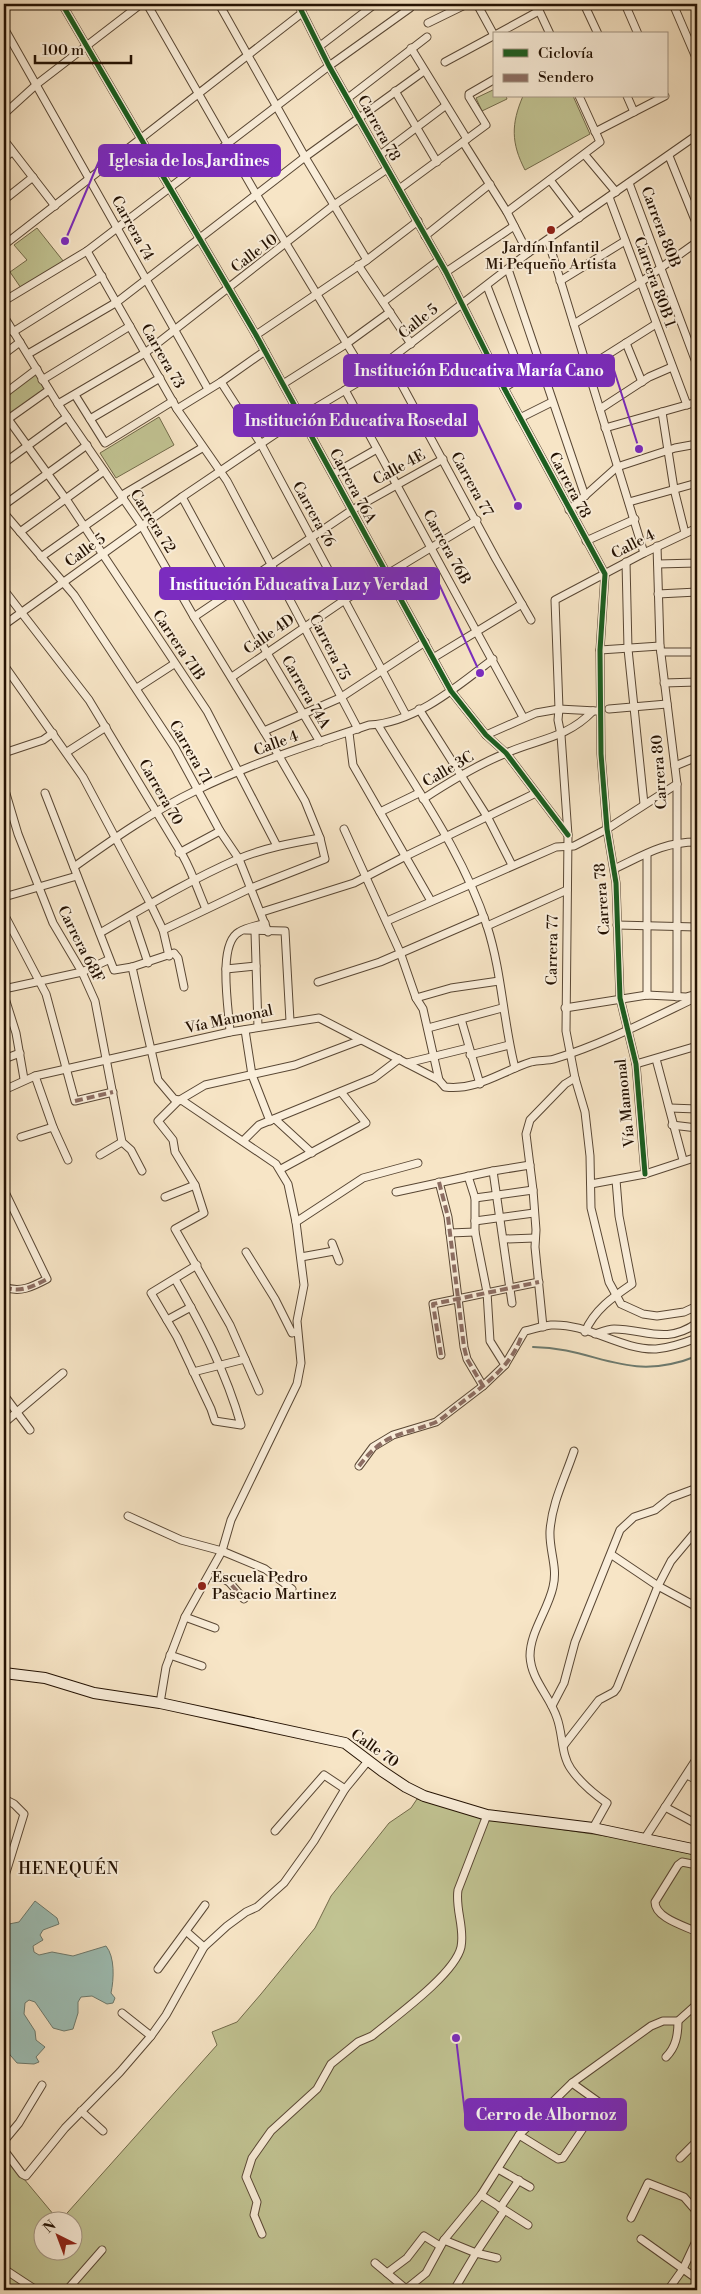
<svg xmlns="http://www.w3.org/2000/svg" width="701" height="2294" font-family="'Libre Bodoni',serif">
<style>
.green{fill:#c1c392;stroke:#726a4a}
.water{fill:#9dbfb6;stroke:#6d7a6e}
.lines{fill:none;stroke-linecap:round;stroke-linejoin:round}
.stream{stroke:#6d7a6e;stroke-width:2}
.street-casing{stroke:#594734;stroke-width:9}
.secondary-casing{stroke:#241203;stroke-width:12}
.street{stroke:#faeeda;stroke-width:7}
.secondary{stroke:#faeeda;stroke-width:10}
.quiet{stroke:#8d6e63;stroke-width:4;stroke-dasharray:8 4;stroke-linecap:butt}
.cycleway-casing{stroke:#faeeda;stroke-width:8}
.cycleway{stroke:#1b5e20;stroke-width:5}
.poi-dot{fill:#8f2418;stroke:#faeeda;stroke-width:2}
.labels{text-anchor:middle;stroke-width:4;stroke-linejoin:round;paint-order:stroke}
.street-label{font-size:15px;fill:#241203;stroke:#faeeda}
.poi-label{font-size:15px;fill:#241203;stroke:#faeeda}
.neighbourhood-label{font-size:16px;letter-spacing:1px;fill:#241203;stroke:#faeeda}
.leader{fill:none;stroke:#7b2cbf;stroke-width:2}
.callout-dot{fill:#7b2cbf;stroke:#faeeda;stroke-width:2}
.callout{fill:#7b2cbf;stroke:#7b2cbf;stroke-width:2}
.callout-label{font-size:16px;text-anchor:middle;font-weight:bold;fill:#fff}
</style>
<rect width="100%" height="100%" fill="#f7e5c6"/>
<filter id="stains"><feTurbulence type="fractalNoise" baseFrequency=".004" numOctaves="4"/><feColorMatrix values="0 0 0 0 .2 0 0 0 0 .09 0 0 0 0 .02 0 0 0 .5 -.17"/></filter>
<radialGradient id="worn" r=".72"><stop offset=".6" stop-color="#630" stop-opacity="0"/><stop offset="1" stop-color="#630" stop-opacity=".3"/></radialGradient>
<g class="green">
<path d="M495,89V96H506L507,99L482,111L476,98Z"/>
<path d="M523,96H573L590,134L525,170C511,143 511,124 523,96Z"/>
<path d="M37,228L64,262L21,288L10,272L27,260L14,245Z"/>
<path d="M36,374L45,391L4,420V397Z"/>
<path d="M159,417L174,445L116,478L100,453Z"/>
<path d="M417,1799C508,1828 604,1831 697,1853V2290H4V2155L59,2221L42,2222V2252H72V2222L60,2221L217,2045L212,2032L237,2022L261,1994L315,1928L331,1896L389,1823L411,1808Z"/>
</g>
<path class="water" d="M35,1901L57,1918L59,1924L43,1930L40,1935L43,1940L33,1946L34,1952L39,1955L52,1952L73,1956L106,1946C115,1957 114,1979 111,1993L115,1998L113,2003L107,2004L92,1996L81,1997L78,2002V2013L73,2029L64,2031L53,2028L35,2002L29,2000L25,2003L24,2014L35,2031L36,2040L45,2047L36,2057L39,2062L34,2064L17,2063L5,2049L4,2044V1925L19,1922Z"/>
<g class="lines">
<path class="stream" d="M533,1347C598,1348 627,1384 697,1356"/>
<g class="street-casing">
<g id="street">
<path d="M62,4L256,335L451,691L486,735L506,753L568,835"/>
<path d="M147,4L256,194L367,377"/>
<path d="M219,4L305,157L367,260"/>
<path d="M298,4L329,66L446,272L504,388L605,574L600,650L601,754L607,829L616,883L620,998L636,1064L645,1174"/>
<path d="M477,4L495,37"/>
<path d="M536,4L550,34"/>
<path d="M584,4L598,34"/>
<path d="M625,4L638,34"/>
<path d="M673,4L697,60"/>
<path d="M428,23L467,4"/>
<path d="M4,28L208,389"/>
<path d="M497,34L539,11"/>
<path d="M320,46L375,4"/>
<path d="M411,48L467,139"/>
<path d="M445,62L495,35"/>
<path d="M395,91L437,162"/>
<path d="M627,96L634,112"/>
<path d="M348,98L427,37"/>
<path d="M4,114L37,84L141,4"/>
<path d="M595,132L665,96"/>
<path d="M4,140L55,206"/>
<path d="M463,142L507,212L528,253"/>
<path d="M380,155L445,106"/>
<path d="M585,155L616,192"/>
<path d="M669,156L697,225"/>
<path d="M4,158L12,152"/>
<path d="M550,180L579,218"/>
<path d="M629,183L697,365"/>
<path d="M399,189L486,125L469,97V94L495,79"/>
<path d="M609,197L687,405"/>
<path d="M4,200L33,177"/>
<path d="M507,212L600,142L579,96"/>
<path d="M425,236L490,184"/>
<path d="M548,240L644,553"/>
<path d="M4,245L302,13"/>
<path d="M87,251L177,409L227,481L358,729"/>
<path d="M358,265L411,344"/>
<path d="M508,269L585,496"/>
<path d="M446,272L514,226"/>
<path d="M560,281L625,241"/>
<path d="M487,286L522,376"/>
<path d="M4,301L87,251L329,66L410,8"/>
<path d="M383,302L439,260"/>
<path d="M4,310L5,318L58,404L142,526L194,617L279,756L305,801L320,838L325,859L251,888L163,930"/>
<path d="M574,324L641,282L697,242"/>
<path d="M13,332L102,276"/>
<path d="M256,335L367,260L418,221"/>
<path d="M626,343L642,382"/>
<path d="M4,354L20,342"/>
<path d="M28,354L117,302L305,157L424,71"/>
<path d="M389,361L496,559L531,620"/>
<path d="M588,367L656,324"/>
<path d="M42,380L130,326"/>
<path d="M221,382L261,444L406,715"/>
<path d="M283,384L346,344L390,312"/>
<path d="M504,388L539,365"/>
<path d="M345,390L523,717"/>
<path d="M4,394L37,369"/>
<path d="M75,395L105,443L173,401"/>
<path d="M58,404L145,353L334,205L387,169"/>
<path d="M177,409L221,382L265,351"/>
<path d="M600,409L649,377L672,367"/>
<path d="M662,412L674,489L685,533"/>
<path d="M520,418L552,402"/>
<path d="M8,419L68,502L207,711L277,846"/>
<path d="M90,419L160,378"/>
<path d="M4,422L49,390"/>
<path d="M605,428L697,402"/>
<path d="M4,463L67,417"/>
<path d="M333,474L377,449"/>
<path d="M182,497L267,653L320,742"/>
<path d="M629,502L697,483"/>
<path d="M4,505L87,445"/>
<path d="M569,510L617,467L675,448L697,444"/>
<path d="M4,513L74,595L175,748L220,831L239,859L268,932"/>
<path d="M697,528L644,553L555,600L559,709L558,720L561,735L568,835L566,1031L575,1078L585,1112L590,1156L591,1208L609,1282L621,1304L643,1314L657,1316L684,1312L697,1306"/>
<path d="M20,532L104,471"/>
<path d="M586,541L635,519"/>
<path d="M657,546L660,646L677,784V997"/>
<path d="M41,557L123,499L124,494L202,448"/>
<path d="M626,562L628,649L644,804"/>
<path d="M658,564L697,563"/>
<path d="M4,590L89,700L183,856C193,874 198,891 206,909"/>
<path d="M658,594L697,592"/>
<path d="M194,617L352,510L443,459"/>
<path d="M4,625L182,497L302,416L367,377L528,253L697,135"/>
<path d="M600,650L660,646"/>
<path d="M661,652H697"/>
<path d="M433,658L522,604"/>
<path d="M4,665L83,777L150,903L163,930L169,956"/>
<path d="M232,677L346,599L477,520"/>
<path d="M664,683L697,682"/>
<path d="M137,688L174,664"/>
<path d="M419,709L488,818L512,865"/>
<path d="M609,709L667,704"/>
<path d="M378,725C417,790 463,853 487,926C502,972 503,1021 515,1068"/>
<path d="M264,731L340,698L425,642"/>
<path d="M349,733L353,765L431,901"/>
<path d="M486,735L536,713L559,709L596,711"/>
<path d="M67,752L106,727"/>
<path d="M4,753L43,740L53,733"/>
<path d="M675,766L697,757"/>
<path d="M4,787L18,834L53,923L82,972L95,1001L122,1142L131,1150L142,1171"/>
<path d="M45,793L114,970L132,967L174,953L178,958L184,987"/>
<path d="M423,799C449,782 475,766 504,754C537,739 566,739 593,711"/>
<path d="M380,812L419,793"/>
<path d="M344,829L400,952L416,998L423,1009L439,1080"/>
<path d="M179,853L220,831"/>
<path d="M74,867C113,839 153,811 197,790C252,763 312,744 369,725C415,723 458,686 493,659"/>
<path d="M614,869C644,855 663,842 697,842"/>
<path d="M4,897L77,876"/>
<path d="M262,912L354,883L406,856L536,793"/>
<path d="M4,914L46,994L75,1101L113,1092"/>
<path d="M132,915L148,963"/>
<path d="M387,921L556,847L574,846L607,829L677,784"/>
<path d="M617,925L697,927"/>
<path d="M487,926L567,890"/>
<path d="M245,930L285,931L290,1021"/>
<path d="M255,932L258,1027"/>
<path d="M100,933C145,907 190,880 238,859C264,848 292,843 320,838"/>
<path d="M132,967L158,1080L174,1099L183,1101L276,1164L288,1184L296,1222L304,1285L297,1321L301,1363L297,1384L231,1520L222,1551L185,1617L166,1667L160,1703"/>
<path d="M226,969L256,966"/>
<path d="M318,982L380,962L484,917"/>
<path d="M4,989L82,972L108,960"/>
<path d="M4,995L16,1033L24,1079"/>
<path d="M647,995V854"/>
<path d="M416,998L451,988L499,981"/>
<path d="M565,1008L647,995L686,997L693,995"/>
<path d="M461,1019L480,1084"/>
<path d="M428,1028L502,1008"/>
<path d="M245,1030L252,1075L270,1121"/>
<path d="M230,1032C229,1010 217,944 239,932C247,927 257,926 265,923"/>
<path d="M470,1055L509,1045"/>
<path d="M4,1059L20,1053"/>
<path d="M656,1059L683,1160"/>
<path d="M407,1063L468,1048"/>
<path d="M636,1064L697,1046"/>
<path d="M35,1076L53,1127L68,1160"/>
<path d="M4,1090L35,1076L230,1032L319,1018L439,1080L445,1087C477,1091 502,1071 531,1062C539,1060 547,1061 554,1059C603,1044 651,1019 697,997"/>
<path d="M670,1108L697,1109"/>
<path d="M275,1119L312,1153"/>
<path d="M672,1125L697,1128"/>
<path d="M21,1137L53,1127"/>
<path d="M243,1141L259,1125L374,1078L399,1059"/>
<path d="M100,1155L122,1142"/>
<path d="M281,1169L366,1123L341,1092"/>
<path d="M493,1171L512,1303"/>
<path d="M468,1176L475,1198V1232L487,1292L490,1341L505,1365"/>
<path d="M439,1182L448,1217L464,1347L467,1359L483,1386"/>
<path d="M591,1184L645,1174L697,1157"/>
<path d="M4,1190L47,1279C32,1287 20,1293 4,1287"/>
<path d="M396,1192L493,1171L530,1165"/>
<path d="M165,1197L195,1185"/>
<path d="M475,1198L533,1190"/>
<path d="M475,1221L534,1213"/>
<path d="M296,1222L363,1178L418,1163"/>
<path d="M450,1233L475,1232"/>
<path d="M505,1239L535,1238"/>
<path d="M332,1243L339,1261"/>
<path d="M246,1252L275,1299L292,1333L296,1332"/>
<path d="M301,1257L334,1251"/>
<path d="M175,1279C202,1326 226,1372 241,1425L215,1421L211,1409L177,1337L151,1293L197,1265"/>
<path d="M167,1320L191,1307"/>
<path d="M543,1327L535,1247L536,1230L533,1190L526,1134L530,1120L565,1084L575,1078"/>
<path d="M585,1332C594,1310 613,1297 632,1284L619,1216L616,1180"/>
<path d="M595,1334C601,1332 608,1329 614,1329C645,1329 666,1345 697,1323"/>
<path d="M441,1355L433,1304L539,1282"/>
<path d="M193,1372L245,1359"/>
<path d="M259,1391L230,1325L175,1229L204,1213L195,1185L175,1152L173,1140L158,1121L178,1101L205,1085L295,1065L361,1040"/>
<path d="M4,1395L30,1430"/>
<path d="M4,1423L63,1373"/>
<path d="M574,1451C565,1478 552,1502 550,1531C549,1551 558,1567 553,1587C548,1610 530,1632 530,1656C531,1680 550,1696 557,1718C563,1734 561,1755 571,1769C580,1782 594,1794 607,1803L593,1828"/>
<path d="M359,1466L373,1447L393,1435L436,1422L483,1386L505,1365L525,1331C534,1329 542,1326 551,1325C588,1323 620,1350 656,1349C670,1348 684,1343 697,1338"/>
<path d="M128,1516L181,1540L222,1551L265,1569L292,1589"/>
<path d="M612,1555L658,1586L697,1607"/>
<path d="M212,1572L229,1582L244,1599"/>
<path d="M185,1617L215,1628"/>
<path d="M170,1655L202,1666"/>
<path d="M552,1706L564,1683L575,1642L620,1530L634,1517L655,1510L670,1498L697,1488"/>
<path d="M564,1745L599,1700L614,1692L617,1688L658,1586L671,1561L697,1530"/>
<path d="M687,1775L697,1780"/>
<path d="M4,1799L14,1804L24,1814L4,1879"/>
<path d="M665,1807L695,1823"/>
<path d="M275,1831L324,1775L345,1789"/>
<path d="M645,1838L697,1758"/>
<path d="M697,1865L682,1862L678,1865L655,1902C655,1918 685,1926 697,1932"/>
<path d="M187,1932L204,1947"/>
<path d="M158,1969L205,1905"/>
<path d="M122,2013L151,2036"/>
<path d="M666,2057C676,2047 678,2035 678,2021"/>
<path d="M81,2111L103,2131"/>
<path d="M519,2135L558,2159L563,2158L600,2103L572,2083"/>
<path d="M4,2141L19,2123L42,2085"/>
<path d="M4,2150L22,2174L26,2176L65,2128L120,2072L151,2036L166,2015L204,1947L227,1926L246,1912L257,1907L284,1883L314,1841L345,1789L368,1761"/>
<path d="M680,2158L697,2141"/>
<path d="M498,2169L530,2187"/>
<path d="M481,2195L528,2225"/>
<path d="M500,2208L519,2180"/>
<path d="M631,2218L648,2183L684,2197L697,2212"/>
<path d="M262,2234L254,2215L257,2202L246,2177L252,2158L271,2131L317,2089L331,2064L358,2042L372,2036C395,2017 455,1974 461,1947C465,1928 455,1909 458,1890L487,1815"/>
<path d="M641,2239L697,2279"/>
<path d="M444,2240L476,2253L497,2258"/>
<path d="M375,2263L406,2289"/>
<path d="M4,2269L36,2290"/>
<path d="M387,2273L407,2258L424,2236L440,2246"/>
<path d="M67,2290L102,2250"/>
<path d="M405,2290L426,2273L444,2240L481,2195L519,2135L572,2083L651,2026L663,2021H678L697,2004"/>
<path d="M454,2290L476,2253L504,2211"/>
<path d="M668,2290L683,2269L697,2239"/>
</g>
</g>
<g class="secondary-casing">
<g id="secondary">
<path d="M4,7L8,4"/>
<path d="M4,1673L45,1678L94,1693L160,1703L345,1743L382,1771L406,1787L424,1796L487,1815L593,1828L697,1850"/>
</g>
</g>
<use href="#street" class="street"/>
<use href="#secondary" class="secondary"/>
<g class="quiet">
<path d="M75,1101L113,1092"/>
<path d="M439,1182L448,1217L464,1347L467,1359L483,1386"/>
<path d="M4,1287C20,1293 32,1287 47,1279"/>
<path d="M441,1355L433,1304L539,1282"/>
<path d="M359,1466C384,1433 399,1436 434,1423C442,1420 449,1412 456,1407C480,1388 511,1368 521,1337"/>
<path d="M212,1572L229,1582L244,1599"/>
</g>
<g class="cycleway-casing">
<g id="cycleway">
<path d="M62,4L256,335L451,691L486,735L506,753L568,835"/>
<path d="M298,4L329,66L446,272L504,388L605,574L600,650L601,754L607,829L616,883L620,998L636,1064L645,1174"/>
</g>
</g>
<use href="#cycleway" class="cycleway"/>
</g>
<g class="poi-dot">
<circle cx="551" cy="230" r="5"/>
<circle cx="202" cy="1586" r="5"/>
</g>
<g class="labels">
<g class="street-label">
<text transform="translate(379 128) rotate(61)" y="5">Carrera 78</text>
<text transform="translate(661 227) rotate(69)" y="5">Carrera 80B</text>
<text transform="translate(133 228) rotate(61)" y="5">Carrera 74</text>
<text transform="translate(254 253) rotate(-37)" y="5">Calle 10</text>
<text transform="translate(655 282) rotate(70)" y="5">Carrera 80B 1</text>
<text transform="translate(418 321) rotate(-39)" y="5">Calle 5</text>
<text transform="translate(163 356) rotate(60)" y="5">Carrera 73</text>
<text transform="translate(399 467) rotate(-29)" y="5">Calle 4E</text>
<text transform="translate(472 484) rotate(61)" y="5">Carrera 77</text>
<text transform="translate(570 485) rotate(62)" y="5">Carrera 78</text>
<text transform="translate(353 486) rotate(62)" y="5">Carrera 76A</text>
<text transform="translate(314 514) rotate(61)" y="5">Carrera 76</text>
<text transform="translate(153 521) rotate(58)" y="5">Carrera 72</text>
<text transform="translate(633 544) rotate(-27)" y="5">Calle 4</text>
<text transform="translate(447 547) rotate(61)" y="5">Carrera 76B</text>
<text transform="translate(85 550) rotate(-36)" y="5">Calle 5</text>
<text transform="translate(269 634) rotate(-35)" y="5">Calle 4D</text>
<text transform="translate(179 645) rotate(56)" y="5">Carrera 71B</text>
<text transform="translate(330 647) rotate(63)" y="5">Carrera 75</text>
<text transform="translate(306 692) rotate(60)" y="5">Carrera 74A</text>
<text transform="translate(276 743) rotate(-20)" y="5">Calle 4</text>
<text transform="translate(191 752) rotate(60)" y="5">Carrera 71</text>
<text transform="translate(448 769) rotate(-30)" y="5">Calle 3C</text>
<text transform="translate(659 772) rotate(-94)" y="5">Carrera 80</text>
<text transform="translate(161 792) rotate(60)" y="5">Carrera 70</text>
<text transform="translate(602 899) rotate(-94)" y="5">Carrera 78</text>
<text transform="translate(81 944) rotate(63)" y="5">Carrera 68F</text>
<text transform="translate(552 950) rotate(-89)" y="5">Carrera 77</text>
<text transform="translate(229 1019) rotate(-12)" y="5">Vía Mamonal</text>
<text transform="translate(625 1103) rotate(-96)" y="5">Vía Mamonal</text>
<text transform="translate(375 1748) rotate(35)" y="5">Calle 70</text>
</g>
<g class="poi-label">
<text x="551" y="252">Jardín Infantil<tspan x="551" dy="17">Mi Pequeño Artista</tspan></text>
<text x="212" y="1582" text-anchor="start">Escuela Pedro<tspan x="212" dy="17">Pascacio Martinez</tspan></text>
</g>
<g class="neighbourhood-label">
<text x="69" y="1874">HENEQUÉN</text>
</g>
</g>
<path class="leader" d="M65 241L99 161M639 449L614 370M518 506L477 420M480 673L439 584M456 2038L465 2114"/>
<g class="callout-dot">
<circle cx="65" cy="241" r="5"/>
<circle cx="639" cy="449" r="5"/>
<circle cx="518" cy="506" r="5"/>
<circle cx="480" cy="673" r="5"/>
<circle cx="456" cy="2038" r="5"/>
</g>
<g class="callout">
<rect x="99" y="145" width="181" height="31" rx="5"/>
<rect x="344" y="355" width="270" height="31" rx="5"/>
<rect x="234" y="405" width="243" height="31" rx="5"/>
<rect x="160" y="568" width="279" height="31" rx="5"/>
<rect x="465" y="2099" width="161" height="31" rx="5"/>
</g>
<g class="callout-label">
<text x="189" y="166">Iglesia de los Jardines</text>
<text x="479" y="376">Institución Educativa María Cano</text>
<text x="356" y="426">Institución Educativa Rosedal</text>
<text x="299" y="590">Institución Educativa Luz y Verdad</text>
<text x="546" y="2120">Cerro de Albornoz</text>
</g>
<rect width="701" height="2294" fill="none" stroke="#f7e5c6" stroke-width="20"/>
<rect x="5" y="5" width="691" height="2284" fill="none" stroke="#241203" stroke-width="2.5"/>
<rect x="10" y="10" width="681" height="2274" fill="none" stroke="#241203"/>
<rect x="493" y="32" width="175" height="65" fill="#faeeda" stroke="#a49684"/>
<rect x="503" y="49" width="25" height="8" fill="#1b5e20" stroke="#a49684"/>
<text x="538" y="58" font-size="15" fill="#241203">Ciclovía</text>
<rect x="503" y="74" width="25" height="8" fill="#8d6e63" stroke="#a49684"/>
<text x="538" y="82" font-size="15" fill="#241203">Sendero</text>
<g transform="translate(58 2236) rotate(318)"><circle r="24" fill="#faeeda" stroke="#a49684"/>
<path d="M0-4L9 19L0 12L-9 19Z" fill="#8f2418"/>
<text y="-8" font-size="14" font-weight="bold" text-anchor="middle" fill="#241203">N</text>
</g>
<path d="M35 55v8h96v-8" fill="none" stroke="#241203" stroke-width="2.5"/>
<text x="42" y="55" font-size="15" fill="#241203" stroke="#faeeda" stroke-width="4" paint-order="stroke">100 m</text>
<rect width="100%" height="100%" filter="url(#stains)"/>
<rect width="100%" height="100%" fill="url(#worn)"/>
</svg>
